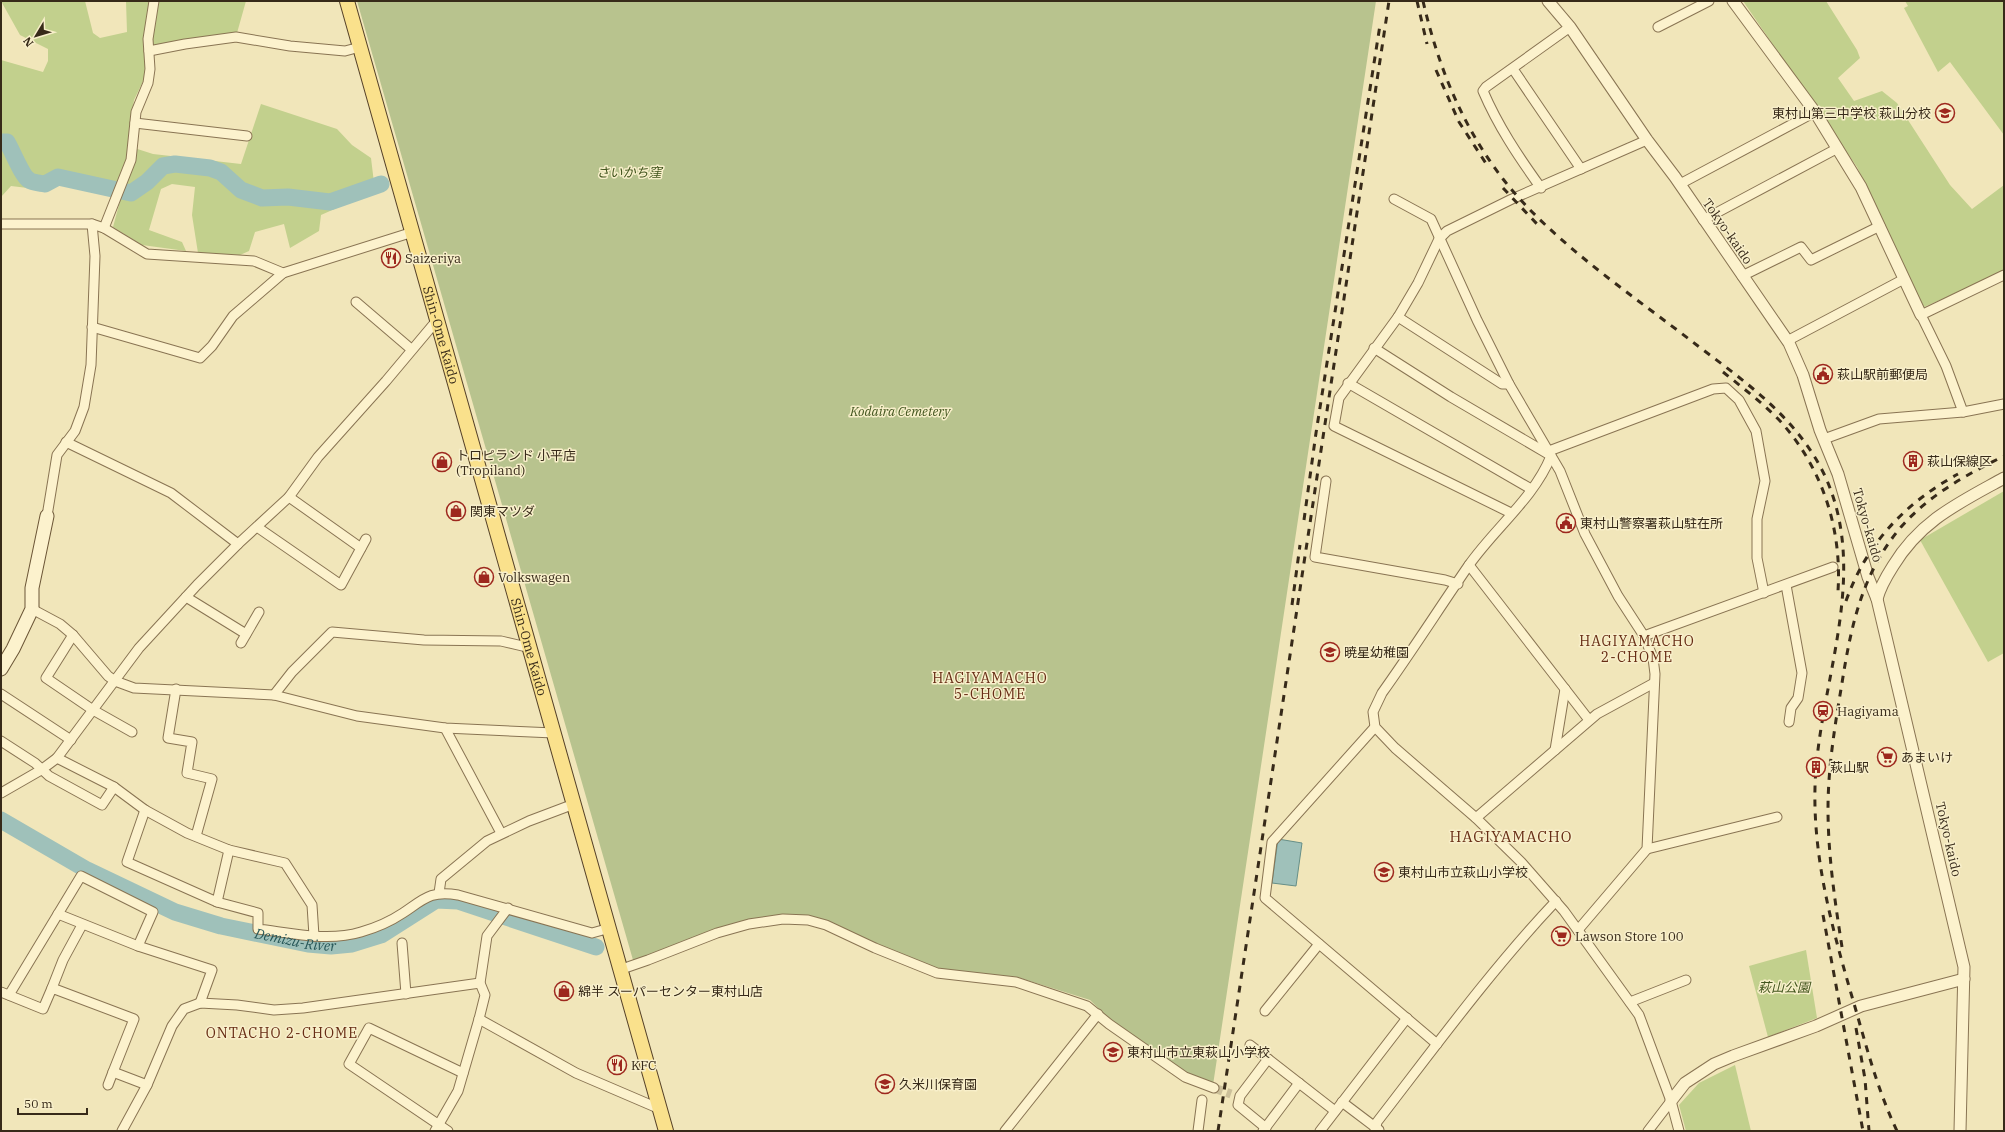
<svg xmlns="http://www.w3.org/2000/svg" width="2005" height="1132" font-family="'IBM Plex Serif','Noto Sans JP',serif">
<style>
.green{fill:#c2d08d}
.cemetery{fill:#b8c38e}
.water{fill:#9fc1ba;stroke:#668f88}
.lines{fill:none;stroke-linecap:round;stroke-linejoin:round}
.river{stroke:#9fc1ba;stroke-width:17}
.minor-tunnel{stroke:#ccc09a;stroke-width:9;stroke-dasharray:9 4.5;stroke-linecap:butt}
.minor-casing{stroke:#897453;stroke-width:11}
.tertiary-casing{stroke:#897453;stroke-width:13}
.secondary-casing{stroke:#6b5536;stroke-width:15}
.primary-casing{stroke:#564128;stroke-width:16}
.minor{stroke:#fcf2cd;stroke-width:9}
.tertiary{stroke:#fcf2cd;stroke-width:11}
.secondary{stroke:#fcf2cd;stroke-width:13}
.primary{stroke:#fae18c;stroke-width:14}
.rail{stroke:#372a19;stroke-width:3;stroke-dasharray:7 7;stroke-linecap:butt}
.labels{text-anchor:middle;stroke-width:3;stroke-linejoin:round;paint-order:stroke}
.poi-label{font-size:13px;fill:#372a19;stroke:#f8efca;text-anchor:start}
.park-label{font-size:13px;font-style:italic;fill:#42551e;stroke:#f8efca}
.street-label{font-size:13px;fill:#372a19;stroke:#f8efca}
.neighbourhood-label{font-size:14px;letter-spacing:1px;fill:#672d15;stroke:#f8efca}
.water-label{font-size:14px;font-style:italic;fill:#275758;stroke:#f8efca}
.quarter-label{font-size:15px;letter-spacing:1px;fill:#672d15;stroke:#f8efca}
</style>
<rect width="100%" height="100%" fill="#f1e6ba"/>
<g class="green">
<path d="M1,1H85L93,33L100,38L127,32L126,1H246L237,33L145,49L147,73L134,100L128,146L153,154L241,164L261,104L337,129L352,145L371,158L375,191L321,215L319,231L290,248L284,224L255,232L249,251L240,255L198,253L192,215L195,187L172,184L161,189L149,230L182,242L186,251L142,245L113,227L120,201L112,196L60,182L36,189L11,186L1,197V60L43,72L48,61V49L20,35Z"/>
<path d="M1743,1H1826L1857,50L1860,58L1838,78L1854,101L1882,91L1897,103L1950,185L1972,209L2004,185V272L1924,307L1857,167Z"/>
<path d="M1905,1H2004V135L1950,62L1938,72L1904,8L1908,6Z"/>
<path d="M2004,491V653L1988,662L1920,540Z"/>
<path d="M1806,950L1817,1018L1768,1037L1749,966Z"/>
<path d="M1735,1065L1751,1131H1686L1679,1105L1699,1083Z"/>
</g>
<path class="cemetery" d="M357,1H1376L1213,1085L1186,1075L1108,1018L1090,1000L1017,977L937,971L893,953L827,921L786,916L633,960Z"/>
<path class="water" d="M1278,839L1302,843L1296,886L1272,883Z"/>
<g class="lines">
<g class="river">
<path d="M1,142H7C12,150 22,176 29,180C33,183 40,183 45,184L58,177L131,193L147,182L163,166L175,164L210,168L221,172L241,190L262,198L288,197L330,202L381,184"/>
<path id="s1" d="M1,820L87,870L175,912L221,926L308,944L331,946L352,944L381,935L436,900L458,901L596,947"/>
</g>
<path class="minor-tunnel" d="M1214,1088L1231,1094"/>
<g class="minor-casing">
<g id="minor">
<path d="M1658,27L1709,1"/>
<path d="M149,51L185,44L236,37L290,46L345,51L360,47"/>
<path d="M1513,69L1581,169"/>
<path d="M135,123L247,136"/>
<path d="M1680,184L1815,112"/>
<path d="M1541,188C1518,156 1498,126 1483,91L1486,87L1570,27"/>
<path d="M1394,199L1431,219L1477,320L1509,384L1560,471L1585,534L1618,596L1644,636L1653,658L1655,674L1647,849L1578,930"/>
<path d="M1703,220L1838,148"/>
<path d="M1,224H92L104,228L147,254L254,261L283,273L413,232"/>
<path d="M104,228L131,160L136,112L148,83L150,69L148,39L154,1"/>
<path d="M1742,276L1801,247L1811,260L1880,226"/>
<path d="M356,302L411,349"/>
<path d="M1398,317L1502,384H1509"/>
<path d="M92,327L200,358L212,346L233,316L283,273"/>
<path d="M1787,341L1904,279"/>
<path d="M1374,348L1451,397L1550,455"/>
<path d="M1348,383L1531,489"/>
<path d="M1963,412L1946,366L1921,315L2004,275"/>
<path d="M1824,439L1879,419L1963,412L2004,404"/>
<path d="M66,442L171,493L238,544"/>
<path d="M1549,451L1713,389L1726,388L1739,400L1756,431L1765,481L1757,519V558L1764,593"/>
<path d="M1551,456C1534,498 1495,528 1469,565C1440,607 1412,651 1382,693L1373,712L1375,727L1395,748L1476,818L1521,862L1564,911L1639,1015L1671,1101L1679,1131"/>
<path d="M1326,481L1315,557L1445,580L1458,584"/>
<path d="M289,497L361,548"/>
<path d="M1511,513L1334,426L1339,398L1398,317L1418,283L1439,239L1447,231L1512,199L1647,140"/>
<path d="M47,516L57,455L75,431L84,407L91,365L95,256L92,224"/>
<path d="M257,527L341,585L366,539"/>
<path d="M1469,565L1589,720"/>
<path d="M1786,585L1802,673L1798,698L1791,708L1789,722"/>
<path d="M186,597L246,634"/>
<path d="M32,609L60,624L73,635L108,676L115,681L134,688L274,695L357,716L445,728L554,733"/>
<path d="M73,635L46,678L93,710L132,732"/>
<path d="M1644,636L1833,567"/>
<path d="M241,643L259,612"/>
<path d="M176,689L168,738L192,742L187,773L212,779L196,836"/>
<path d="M1,694L71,740"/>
<path d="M274,695L292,672L332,632L424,640L501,641L531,648"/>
<path d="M1375,727L1272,842L1265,898L1437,1044"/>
<path d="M445,728L501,833"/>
<path d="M1,741L35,763L49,776L102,805L114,787"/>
<path d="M1555,750L1565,689"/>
<path d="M57,758L114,787L145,810L187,833L229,850L285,863L312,905L314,936"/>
<path d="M1,793L41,770L57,758L139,648L197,585L238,544L289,497L318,457L386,381L438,319"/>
<path d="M145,810L127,862L217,902L229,850"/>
<path d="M1476,818L1597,714L1654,683"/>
<path d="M1647,849L1777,817"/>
<path d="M439,893L441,879L487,841L529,821L574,804"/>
<path d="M217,902L258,913V929C291,933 328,942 361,932C375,928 391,921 403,913C424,899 431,890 458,895L592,933L610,928"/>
<path d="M58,914L138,946L212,970L200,1003"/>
<path d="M402,943L406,994"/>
<path d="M622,969L648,960L717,933L749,924L783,919L808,920L826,925L875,948L937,973L1016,982L1087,1006L1109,1024L1185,1077L1214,1088"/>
<path d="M52,988L63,960L82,925"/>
<path d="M1,992L43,1009L52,988L134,1019L113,1072L147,1085"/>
<path d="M9,995L81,876L153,912L138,946"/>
<path d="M1630,1002L1686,980"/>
<path d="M1265,1011L1319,944"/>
<path d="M479,1019L576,1073L660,1109"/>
<path d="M1250,1045L1335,1111"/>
<path d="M108,1085L113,1072"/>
<path d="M1342,1102L1379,1130"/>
<path d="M1266,1128L1238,1105L1240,1096L1268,1059"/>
<path d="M122,1131L147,1085L172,1026L184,1009L200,1003L237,1005L274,1010L303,1008L480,983"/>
<path d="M435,1131L458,1091L479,1019L485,995L480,983L487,936L508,908"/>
<path d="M448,1131L349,1064L369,1028L463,1073"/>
<path d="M1005,1131L1098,1014"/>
<path d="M1198,1131L1202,1100"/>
<path d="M1263,1131L1299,1083"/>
<path d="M1320,1131L1407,1018"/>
<path d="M1375,1131L1377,1122C1435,1047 1491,970 1556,901"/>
<path d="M1648,1131L1671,1101"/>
</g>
</g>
<g class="tertiary-casing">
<g id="tertiary">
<path d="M1548,1L1570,27L1647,140L1675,177L1789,343L1803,375L1820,430L1838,474L1868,577L1877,599L1964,967L1960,1131"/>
<path d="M1733,1L1815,112L1861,187L1921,315"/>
<path d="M1877,599C1880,587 1886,577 1893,566C1921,520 1959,503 2004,478"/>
<path d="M1671,1101L1685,1083L1714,1064L1733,1056L1816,1026L1861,1006L1964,979"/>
</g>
</g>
<g class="secondary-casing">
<path id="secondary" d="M1,669L13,649L32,609V588L47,516"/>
</g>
<g class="primary-casing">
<g id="primary">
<path id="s2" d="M347,1L666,1131"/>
</g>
</g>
<use href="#minor" class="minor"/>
<use href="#tertiary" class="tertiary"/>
<use href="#secondary" class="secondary"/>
<use href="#primary" class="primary"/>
<g class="rail">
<path d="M1417,1L1427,44"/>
<path d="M1423,1C1438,66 1462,126 1503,179C1552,242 1635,297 1698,346C1747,383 1798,419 1825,476C1871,577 1818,684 1815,787C1813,862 1834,935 1855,1007C1867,1049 1878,1091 1897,1131"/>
<path d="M1436,70L1459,122L1489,168"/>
<path d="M1503,188L1537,224"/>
<path d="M1723,372C1743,388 1764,404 1781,422C1823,469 1842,530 1838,591"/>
<path d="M1304,520L1316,433L1380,25"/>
<path d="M1846,601C1866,544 1905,503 1958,474"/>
<path d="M1292,605L1300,545"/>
<path d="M1823,915L1863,1131"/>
<path d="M1842,947C1835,902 1828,855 1828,809C1828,767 1835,725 1842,683C1851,626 1862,573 1901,527C1929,495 1966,475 2004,456"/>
<path d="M1856,1028L1865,1079L1869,1131"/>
<path d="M1218,1131L1389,1"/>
</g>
</g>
<defs>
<g id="school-ring" transform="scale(1)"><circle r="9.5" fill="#f8efca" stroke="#9d281e" stroke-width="1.5"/><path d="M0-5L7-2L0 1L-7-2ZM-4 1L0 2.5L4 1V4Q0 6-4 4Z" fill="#9d281e"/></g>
<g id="restaurant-ring" transform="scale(1)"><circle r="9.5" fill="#f8efca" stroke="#9d281e" stroke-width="1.5"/><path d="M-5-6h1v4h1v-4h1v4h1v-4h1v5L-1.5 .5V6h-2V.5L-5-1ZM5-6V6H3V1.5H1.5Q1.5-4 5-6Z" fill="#9d281e"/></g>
<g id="civic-ring" transform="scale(1)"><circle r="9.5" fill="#f8efca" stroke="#9d281e" stroke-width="1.5"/><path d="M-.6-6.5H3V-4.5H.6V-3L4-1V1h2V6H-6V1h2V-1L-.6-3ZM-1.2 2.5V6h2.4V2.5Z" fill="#9d281e"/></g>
<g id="building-ring" transform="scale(1)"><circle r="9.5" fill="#f8efca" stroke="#9d281e" stroke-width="1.5"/><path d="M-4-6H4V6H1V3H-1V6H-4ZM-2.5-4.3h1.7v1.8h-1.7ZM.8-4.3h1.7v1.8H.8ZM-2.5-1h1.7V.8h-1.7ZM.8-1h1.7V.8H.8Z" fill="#9d281e"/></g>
<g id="shop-ring" transform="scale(1)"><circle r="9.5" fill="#f8efca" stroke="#9d281e" stroke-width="1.5"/><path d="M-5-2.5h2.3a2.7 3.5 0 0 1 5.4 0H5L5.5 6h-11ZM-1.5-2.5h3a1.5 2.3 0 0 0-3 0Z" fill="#9d281e"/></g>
<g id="station-ring" transform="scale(1)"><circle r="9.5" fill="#f8efca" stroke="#9d281e" stroke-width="1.5"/><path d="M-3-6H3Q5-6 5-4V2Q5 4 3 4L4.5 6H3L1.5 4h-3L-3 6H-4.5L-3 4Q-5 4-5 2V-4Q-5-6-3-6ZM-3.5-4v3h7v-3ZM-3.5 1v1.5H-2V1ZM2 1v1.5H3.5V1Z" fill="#9d281e"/></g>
<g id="supermarket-ring" transform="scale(1)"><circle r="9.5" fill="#f8efca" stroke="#9d281e" stroke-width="1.5"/><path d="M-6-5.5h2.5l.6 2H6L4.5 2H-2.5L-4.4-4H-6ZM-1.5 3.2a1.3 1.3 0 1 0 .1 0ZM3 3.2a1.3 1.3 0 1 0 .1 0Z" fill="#9d281e"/></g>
</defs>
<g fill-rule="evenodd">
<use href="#school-ring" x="1945" y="113"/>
<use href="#restaurant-ring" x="391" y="258"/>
<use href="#civic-ring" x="1823" y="374"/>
<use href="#building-ring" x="1913" y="461"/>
<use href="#shop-ring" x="442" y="462"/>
<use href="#shop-ring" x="456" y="511"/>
<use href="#civic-ring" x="1566" y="523"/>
<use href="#shop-ring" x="484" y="577"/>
<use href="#school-ring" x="1330" y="652"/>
<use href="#station-ring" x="1823" y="711"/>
<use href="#supermarket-ring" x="1887" y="757"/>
<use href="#building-ring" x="1816" y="767"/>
<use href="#school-ring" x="1384" y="872"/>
<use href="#supermarket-ring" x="1561" y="936"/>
<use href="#shop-ring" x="564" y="991"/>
<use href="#school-ring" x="1113" y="1052"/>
<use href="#restaurant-ring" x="617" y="1065"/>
<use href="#school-ring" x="885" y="1084"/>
</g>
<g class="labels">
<g class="poi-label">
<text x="1931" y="118" text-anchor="end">東村山第三中学校 萩山分校</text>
<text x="405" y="263">Saizeriya</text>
<text x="1837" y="379">萩山駅前郵便局</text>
<text x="456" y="460">トロピランド 小平店<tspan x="456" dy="15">(Tropiland)</tspan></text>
<text x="1927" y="466">萩山保線区</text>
<text x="470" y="516">関東マツダ</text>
<text x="1580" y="528">東村山警察署萩山駐在所</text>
<text x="498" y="582">Volkswagen</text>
<text x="1344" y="657">暁星幼稚園</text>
<text x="1837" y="716">Hagiyama</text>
<text x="1901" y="762">あまいけ</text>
<text x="1830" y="772">萩山駅</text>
<text x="1398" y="877">東村山市立萩山小学校</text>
<text x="1575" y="941">Lawson Store 100</text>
<text x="578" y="996">綿半 スーパーセンター東村山店</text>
<text x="1127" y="1057">東村山市立東萩山小学校</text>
<text x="631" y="1070">KFC</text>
<text x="899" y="1089">久米川保育園</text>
</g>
<g class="park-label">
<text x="629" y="177">さいかち窪</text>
<text x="900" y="416">Kodaira Cemetery</text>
<text x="1784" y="992">萩山公園</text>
</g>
<g class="street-label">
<text transform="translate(1728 231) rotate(55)" y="5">Tokyo-kaido</text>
<text dy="5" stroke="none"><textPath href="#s2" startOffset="347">Shin-Ome Kaido</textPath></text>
<text transform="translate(1868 525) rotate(74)" y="5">Tokyo-kaido</text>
<text dy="5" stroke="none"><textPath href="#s2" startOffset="671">Shin-Ome Kaido</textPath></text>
<text transform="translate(1949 839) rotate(77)" y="5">Tokyo-kaido</text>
</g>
<g class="neighbourhood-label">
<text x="1637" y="646">HAGIYAMACHO<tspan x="1637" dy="16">2-CHOME</tspan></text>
<text x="990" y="683">HAGIYAMACHO<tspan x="990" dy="16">5-CHOME</tspan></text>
<text x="282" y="1038">ONTACHO 2-CHOME</text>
</g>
<g class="water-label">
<text dy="5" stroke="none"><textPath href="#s1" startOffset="321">Demizu-River</textPath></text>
</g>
<g class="quarter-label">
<text x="1511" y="842">HAGIYAMACHO</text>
</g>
</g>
<rect width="2005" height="1132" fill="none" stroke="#372a19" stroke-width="4"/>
<g transform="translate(36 36) rotate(232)" stroke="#f8efca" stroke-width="3" paint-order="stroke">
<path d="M0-3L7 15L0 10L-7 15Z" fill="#372a19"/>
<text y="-6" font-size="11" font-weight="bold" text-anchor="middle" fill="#372a19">N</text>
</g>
<path d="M18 1108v6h69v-6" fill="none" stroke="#372a19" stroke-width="2"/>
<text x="24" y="1108" font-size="12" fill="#372a19" stroke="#f8efca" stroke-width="3" paint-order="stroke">50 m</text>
</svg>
